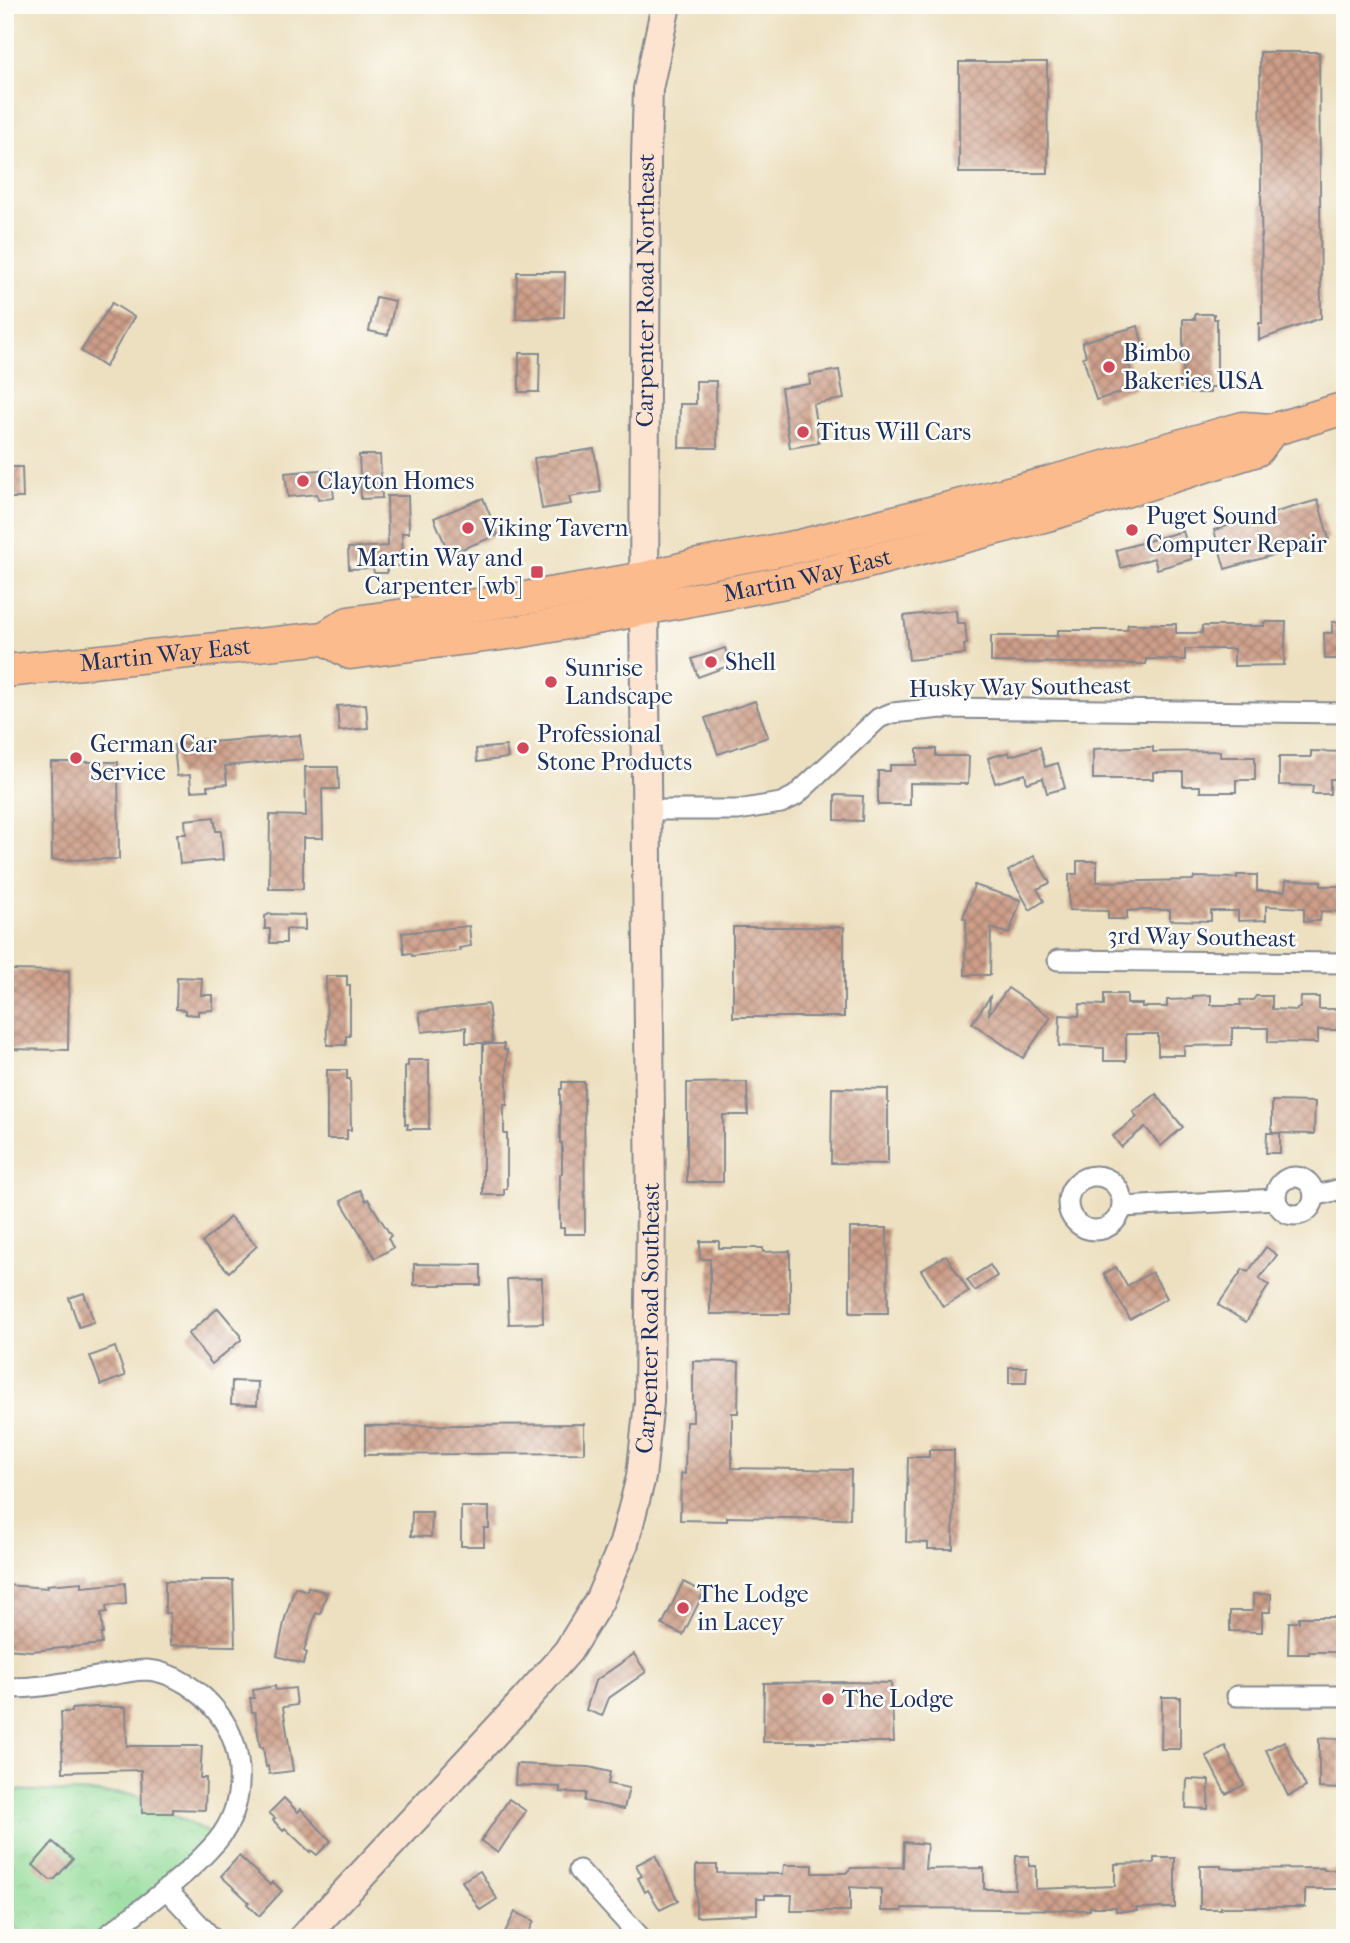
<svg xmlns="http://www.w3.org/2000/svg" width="1350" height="1943" font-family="'IM FELL French Canon',serif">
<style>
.park{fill:url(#park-crowns);stroke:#54847a;stroke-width:2}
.building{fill:url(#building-cross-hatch)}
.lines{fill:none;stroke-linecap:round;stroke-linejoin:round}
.street-casing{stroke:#84888f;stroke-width:23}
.secondary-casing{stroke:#84888f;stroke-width:32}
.primary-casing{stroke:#84888f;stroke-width:35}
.street{stroke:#fff;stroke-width:19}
.secondary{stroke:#fde4d1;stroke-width:28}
.primary{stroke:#fbbb8c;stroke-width:32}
.poi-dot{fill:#d1495b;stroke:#fdfcf7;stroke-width:2.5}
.labels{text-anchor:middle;stroke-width:5;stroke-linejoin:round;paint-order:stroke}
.street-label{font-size:24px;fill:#1b2f5e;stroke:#fdfcf7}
.poi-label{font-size:24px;fill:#1b2f5e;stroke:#fdfcf7;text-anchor:start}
</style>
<defs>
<pattern id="park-crowns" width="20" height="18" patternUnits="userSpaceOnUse" patternTransform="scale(1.75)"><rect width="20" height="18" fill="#8eda96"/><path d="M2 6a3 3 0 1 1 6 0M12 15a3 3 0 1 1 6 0" fill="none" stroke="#7abb84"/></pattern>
<pattern id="building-cross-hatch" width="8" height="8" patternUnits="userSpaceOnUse" patternTransform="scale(1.75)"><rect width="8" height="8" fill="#cd9e88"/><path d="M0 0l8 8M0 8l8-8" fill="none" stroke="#a68172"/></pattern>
</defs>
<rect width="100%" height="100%" fill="#fdfcf7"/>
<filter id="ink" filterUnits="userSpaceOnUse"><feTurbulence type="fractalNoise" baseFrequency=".0143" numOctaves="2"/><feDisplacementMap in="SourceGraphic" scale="14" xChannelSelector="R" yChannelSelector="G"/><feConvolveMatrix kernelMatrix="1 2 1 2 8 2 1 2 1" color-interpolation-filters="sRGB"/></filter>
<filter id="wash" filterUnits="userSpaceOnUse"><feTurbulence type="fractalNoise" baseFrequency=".00686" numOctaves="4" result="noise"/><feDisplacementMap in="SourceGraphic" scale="28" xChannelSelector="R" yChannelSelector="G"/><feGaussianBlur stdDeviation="1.57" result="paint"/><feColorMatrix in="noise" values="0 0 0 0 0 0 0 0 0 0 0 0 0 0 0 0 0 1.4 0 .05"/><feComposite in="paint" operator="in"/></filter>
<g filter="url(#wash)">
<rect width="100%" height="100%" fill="#ede0c0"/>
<path class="park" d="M5,1790L132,1794L217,1837L98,1938H28L5,1919Z"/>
<g id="blocks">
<g class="building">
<path d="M1260,52H1319L1321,318L1259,340V323H1262Z"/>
<path d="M959,62H1047L1048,173H959Z"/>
<path d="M517,272H565L564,317L516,319Z"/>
<path d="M376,297L395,301L388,335L369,331Z"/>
<path d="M112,303L134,317L105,367L81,351Z"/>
<path d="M1195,314H1214V319H1217V387H1210V393H1192V387H1183V319H1195Z"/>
<path d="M1138,326L1145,353L1127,358L1136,388L1096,400L1083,357L1086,356L1082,342Z"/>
<path d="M519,353H540L539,392H519Z"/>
<path d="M839,370L844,399L813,404L819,443L790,448L781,388L810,384L809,375Z"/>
<path d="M696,381H716L717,448H679L680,404H696Z"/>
<path d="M594,449L601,492L569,497L571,504L542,509L534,458Z"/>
<path d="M359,455H380L382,498L361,499Z"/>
<path d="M10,467H22L23,498H5V475H10Z"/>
<path d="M331,469L334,498L318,500L317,494L288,497L285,473Z"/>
<path d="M387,496H408L409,533H402L403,566H387V573H374L373,568L349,569L348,548L388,546Z"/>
<path d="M483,498L498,535L449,554L434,518Z"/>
<path d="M1318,500L1329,539L1225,569L1214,530Z"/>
<path d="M1183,531L1192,559L1157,569L1154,558L1121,568L1116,550Z"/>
<path d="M956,610L957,623H965L967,644L964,645L965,654L909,660L904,616Z"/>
<path d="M1264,622H1286L1284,665L1234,666V649H1185V660L1146,659V664L991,662V636H1058V630H1127L1128,624H1176V633H1202V626H1264Z"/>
<path d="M1332,622H1345V659H1325L1324,633H1332Z"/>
<path d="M725,648L731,665L698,677L692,659Z"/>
<path d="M755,701L768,737L718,754L705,718Z"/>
<path d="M366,704L368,728L339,731L337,706Z"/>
<path d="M300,735L303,759L225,766L227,784L207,786L208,790L191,791L190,775L177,776L174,745Z"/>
<path d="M506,746L508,758L477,762L476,749Z"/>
<path d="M1040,747L1045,767L1058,763L1065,788L1047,793L1043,778L1027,783L1025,774L995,783L988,758L1009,752L1010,756Z"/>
<path d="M1133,747H1153V752L1220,751V757H1255V780H1236V792H1200V786H1183V772H1153V779H1093V749Z"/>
<path d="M917,749H936V756H969L968,784L910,783V805H878V771H890V765H917Z"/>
<path d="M1311,751L1345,752V779H1330V794H1312L1313,786L1279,785V757H1311Z"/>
<path d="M51,762H118L119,859L52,860Z"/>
<path d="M305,767H338L339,789H322L323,838H303V889H269L270,815L306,816Z"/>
<path d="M835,795L863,796L862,821L835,820Z"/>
<path d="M214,817L216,831H221L223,860L180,864L177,834H186L185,820Z"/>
<path d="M1034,856L1050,883L1037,889L1044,901L1030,910L1008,871Z"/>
<path d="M1077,861H1097V882L1193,880L1194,877L1237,878V875H1257V891H1285L1286,880L1321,881V886H1345V912L1321,911L1320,921H1304V908L1266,906V920L1238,921V911H1211V921L1170,920V910H1139L1127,911V919H1108V911L1069,910V874H1077Z"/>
<path d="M974,885L1021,900L1009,934L991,928L990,975H965L966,919L963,918Z"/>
<path d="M269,914L305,915V930L286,929V943H270V929H265V916Z"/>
<path d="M469,926L471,946L459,948L460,951L412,956L411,953L404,954L402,933Z"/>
<rect x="733" y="927" width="111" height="90"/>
<path d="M5,970L69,971L68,1050L5,1049Z"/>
<path d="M326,976H347V985H350V1036H346V1045H327Z"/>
<path d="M177,977L202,978L201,995H213V1010L198,1011V1015L185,1014V1010L176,1009Z"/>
<path d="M1008,988L1051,1017L1023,1058L972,1023L990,997L989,1014Z"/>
<path d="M1104,994H1127V1004H1142V1007H1167V1000L1193,999V996L1211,995V1005H1241L1240,1000H1253L1256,996H1272V1009L1297,1010V1008H1300L1301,997H1319V1009H1345V1030H1318V1043L1268,1042V1028H1232V1045L1184,1046V1055H1158V1034H1126V1061H1104V1048L1059,1046L1060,1015L1079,1016L1080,1004L1104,1005Z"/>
<path d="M488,1004L493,1043H466V1027L422,1032L419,1012Z"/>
<path d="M483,1044H504V1050H507V1105H504V1134H507V1189H504V1195H483Z"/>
<path d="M408,1060H429V1129H407L408,1124H405V1066H408Z"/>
<path d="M327,1070H347V1079H350L351,1130H347V1139H327Z"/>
<path d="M562,1082H584L585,1234H564V1228H560V1174H562V1143H560V1089H562Z"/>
<path d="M747,1082L748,1115H723V1182H687V1083Z"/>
<path d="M832,1088L888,1089V1164L831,1163Z"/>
<path d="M1156,1094L1183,1127L1161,1146L1145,1127L1121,1147L1113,1136L1137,1117L1133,1112Z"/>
<path d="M1272,1101L1315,1102L1314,1134L1272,1133Z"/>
<path d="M1267,1133H1280V1153H1266Z"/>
<path d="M360,1190L366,1201L368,1199L391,1236L388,1238L393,1248L375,1258L341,1201Z"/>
<path d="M230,1217L257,1246L229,1272L202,1243Z"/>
<path d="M850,1228H887L888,1313H850Z"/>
<path d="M700,1241H719V1248H763V1252L790,1251V1314H710V1259H700Z"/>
<path d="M1266,1247L1277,1255L1259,1279L1269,1285L1246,1322L1218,1305L1243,1269L1248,1272Z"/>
<path d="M946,1255L969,1292L943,1307L921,1270Z"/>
<path d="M414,1264L481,1265V1285H414Z"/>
<path d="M990,1265L997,1276L975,1291L967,1280Z"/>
<path d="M1116,1267L1127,1286L1152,1272L1167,1298L1130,1319L1104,1274Z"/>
<path d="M542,1278L543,1323L509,1324L507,1279Z"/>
<path d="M84,1293L94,1322L79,1327L69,1298Z"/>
<path d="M218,1308L241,1335V1340L212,1364L188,1334Z"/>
<path d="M115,1347L125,1376L101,1385L90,1356Z"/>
<path d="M693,1361L739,1362L738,1413H732V1468L851,1470L850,1519L727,1517V1521L680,1520L681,1473L685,1474L686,1422H693Z"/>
<path d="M1009,1367H1027L1026,1383H1009Z"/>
<path d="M232,1381L258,1382L257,1405L231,1404Z"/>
<path d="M584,1424V1453L365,1455V1426Z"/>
<path d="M929,1450H954L953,1549H928V1543L906,1542L908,1457H929Z"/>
<path d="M461,1507H489V1528H484V1546H461Z"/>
<path d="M412,1512H432L431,1537L411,1536Z"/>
<path d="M201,1580H233L235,1646L170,1645V1613H165V1581L201,1582Z"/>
<path d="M82,1582V1587L125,1583L126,1604L106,1606L107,1612L101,1613L103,1634H101L102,1644L32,1651L5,1649V1585L48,1588L47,1585Z"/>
<path d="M683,1582L704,1592L683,1635L662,1625Z"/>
<path d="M295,1587L307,1591L308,1587L327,1593L320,1614L316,1613L304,1651L307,1653L303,1664L277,1656L285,1618Z"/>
<path d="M1253,1594H1271V1612H1262V1632L1230,1631V1611H1253Z"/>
<path d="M1299,1617H1345V1652H1309V1654H1288L1289,1622H1299Z"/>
<path d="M634,1654L646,1672L609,1698L602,1716L586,1710L595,1681Z"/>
<path d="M850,1682L891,1683L894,1742H763L764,1683Z"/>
<path d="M275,1686L276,1690L295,1688L297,1705L283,1707L293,1771L269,1774L268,1766L266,1767L263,1747H260L255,1712H252L250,1698H254L253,1690Z"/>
<path d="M1162,1697H1180V1749H1161Z"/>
<path d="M94,1707H126L127,1746H202L200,1778H206L205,1810L173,1809V1813H142L141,1770L63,1772L61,1712H72V1709Z"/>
<path d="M1319,1738L1341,1739V1789L1319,1788Z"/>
<path d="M1284,1741L1306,1787L1288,1796L1266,1750Z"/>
<path d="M1225,1746L1244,1785L1226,1794L1206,1756Z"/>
<path d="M516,1764L589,1767L610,1772L608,1784L629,1788L624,1809L584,1801L586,1793L560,1792V1787L515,1785Z"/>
<path d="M1187,1779L1209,1780L1208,1809L1186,1808Z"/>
<path d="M284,1798L298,1812L301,1809L331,1841L317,1855L311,1850L310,1852L285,1828L283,1831L273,1820L275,1818L269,1813Z"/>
<path d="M509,1799L526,1811L498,1853L481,1841Z"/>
<path d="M53,1842L73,1859L55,1879L50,1880L33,1865Z"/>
<path d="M904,1842L927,1844L925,1869L984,1868V1889H1015L1016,1856H1029V1866H1036V1889L1115,1886V1864L1154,1863V1858H1175V1908H1136L1137,1911H1116V1907H1090V1910L902,1908V1911H881V1889L850,1887V1911H791L792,1895H765V1898H757V1914L696,1917V1865H717V1873L783,1874L784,1865H813V1873H846L851,1868L903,1867Z"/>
<path d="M655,1855L678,1901L660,1910L648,1890L645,1892L638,1878L642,1876L636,1865Z"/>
<path d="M239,1856L270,1885L273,1882L282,1891L259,1916L247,1904L249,1902L221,1876Z"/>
<path d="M1200,1866H1221V1868L1234,1869L1324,1868V1870H1345V1889H1305V1907H1221V1909H1200Z"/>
<path d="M480,1871L497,1899L480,1910L462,1881Z"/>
<path d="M515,1912L534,1921L526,1938H502Z"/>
</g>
</g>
</g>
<g filter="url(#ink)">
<use href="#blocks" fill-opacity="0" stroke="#84888f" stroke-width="2"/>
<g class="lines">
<g class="street-casing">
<g id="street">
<path d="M646,810H738L781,803L795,796L879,718L892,713L942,708L1345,713"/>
<path d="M1058,960L1345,963"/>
<circle cx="1095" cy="1203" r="27"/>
<circle cx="1295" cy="1196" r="19"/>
<path d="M1314,1196L1345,1188"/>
<path d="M1122,1207L1276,1199"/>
<path d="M5,1688C42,1689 75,1680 110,1675C122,1673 135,1670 147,1670C175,1672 202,1692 218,1713C246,1749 247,1805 217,1841C186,1877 142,1908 104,1938"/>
<path d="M1237,1696H1345"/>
<path d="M579,1870L641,1938"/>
<path d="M166,1889L212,1938"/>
</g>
</g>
<g class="secondary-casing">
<g id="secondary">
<path id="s1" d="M303,1938L524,1701L568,1651L599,1601L624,1543L641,1477L649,1402L651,1199L644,609L646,158L648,89L666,5"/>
</g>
</g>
<g class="primary-casing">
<g id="primary">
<path id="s2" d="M324,638L350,653L418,644L517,632L602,617L806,578L1051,514L1257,450L1272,430"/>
<path id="s3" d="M5,671L324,638L348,623L519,599L645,578L693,566L800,546L1044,484L1243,428L1272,430L1345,408"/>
</g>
</g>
<use href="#street" class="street"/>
<use href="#secondary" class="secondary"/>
<use href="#primary" class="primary"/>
</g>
</g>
<g class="poi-dot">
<circle cx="1109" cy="367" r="7"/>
<circle cx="803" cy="432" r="7"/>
<circle cx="303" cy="481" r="7"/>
<circle cx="468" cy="528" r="7"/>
<circle cx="1132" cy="530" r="7"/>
<rect x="530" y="565" width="14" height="14" rx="3.5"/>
<circle cx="711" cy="662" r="7"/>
<circle cx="551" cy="682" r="7"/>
<circle cx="523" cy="748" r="7"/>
<circle cx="76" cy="758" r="7"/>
<circle cx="683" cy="1608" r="7"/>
<circle cx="828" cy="1699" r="7"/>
</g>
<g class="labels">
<g class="street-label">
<text dy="8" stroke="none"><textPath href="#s1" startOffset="1768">Carpenter Road Northeast</textPath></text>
<text dy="8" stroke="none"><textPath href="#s2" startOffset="494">Martin Way East</textPath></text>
<text dy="8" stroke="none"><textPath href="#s3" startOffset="161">Martin Way East</textPath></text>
<text transform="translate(1020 687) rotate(-1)" y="8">Husky Way Southeast</text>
<text transform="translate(1202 937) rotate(1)" y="8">3rd Way Southeast</text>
<text dy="8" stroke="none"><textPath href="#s1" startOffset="740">Carpenter Road Southeast</textPath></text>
</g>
<g class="poi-label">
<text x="1123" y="361">Bimbo<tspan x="1123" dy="28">Bakeries USA</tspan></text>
<text x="817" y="440">Titus Will Cars</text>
<text x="317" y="489">Clayton Homes</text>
<text x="1146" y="524">Puget Sound<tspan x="1146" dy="28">Computer Repair</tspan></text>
<text x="482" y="536">Viking Tavern</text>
<text x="523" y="566" text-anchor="end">Martin Way and<tspan x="523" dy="28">Carpenter [wb]</tspan></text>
<text x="725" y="670">Shell</text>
<text x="565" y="676">Sunrise<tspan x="565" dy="28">Landscape</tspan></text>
<text x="537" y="742">Professional<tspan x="537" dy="28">Stone Products</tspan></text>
<text x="90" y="752">German Car<tspan x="90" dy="28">Service</tspan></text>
<text x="697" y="1602">The Lodge<tspan x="697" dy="28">in Lacey</tspan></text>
<text x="842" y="1707">The Lodge</text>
</g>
</g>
<rect width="1350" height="1943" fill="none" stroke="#fdfcf7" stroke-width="28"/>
</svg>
